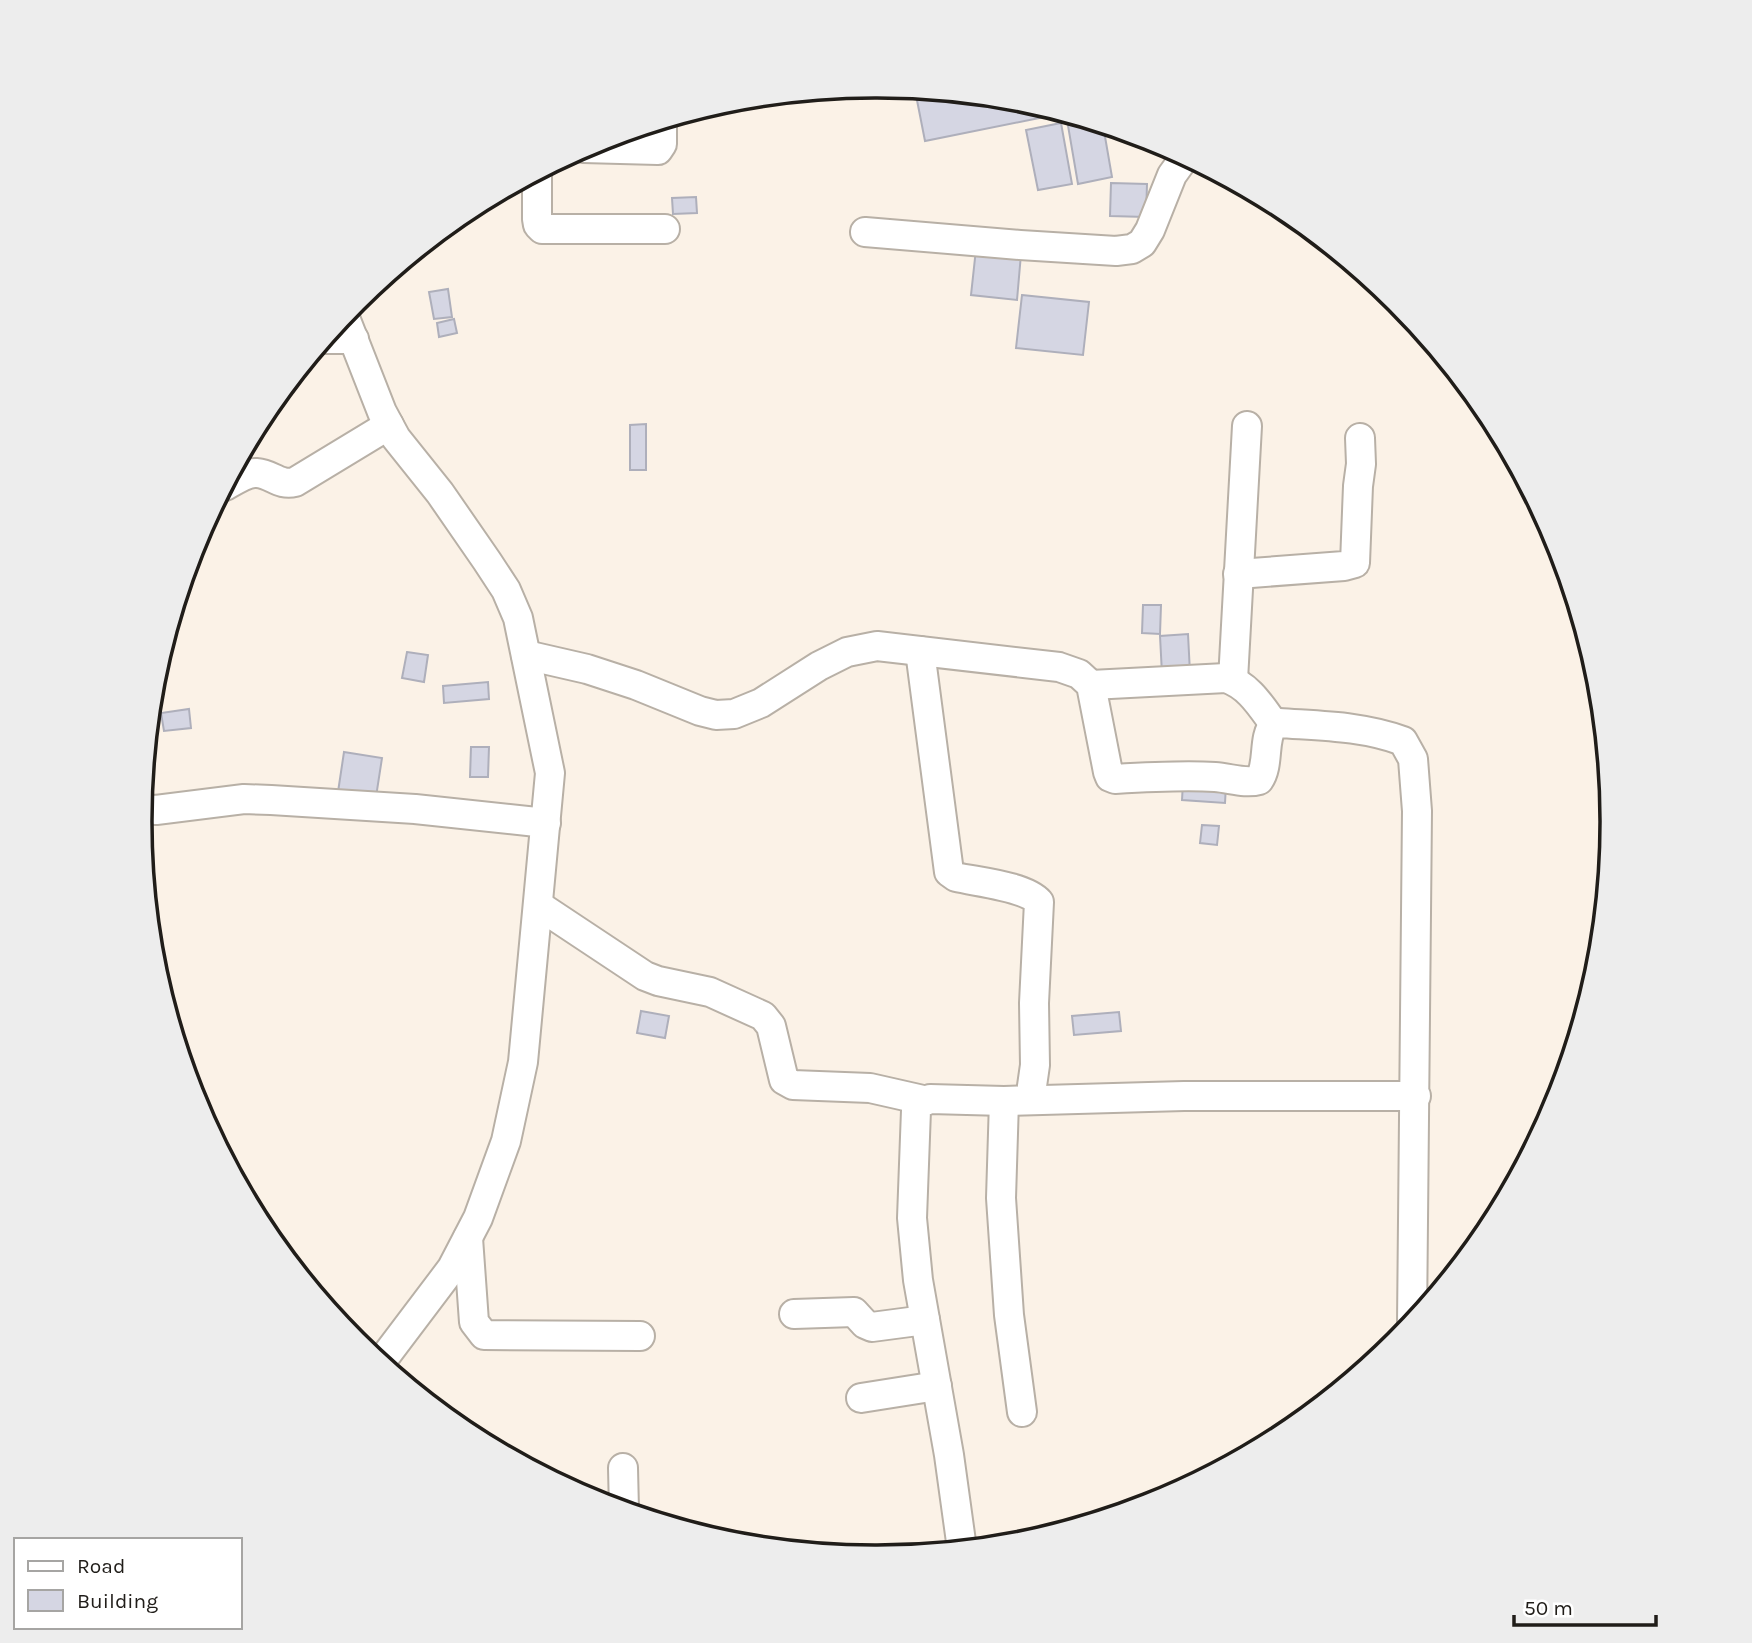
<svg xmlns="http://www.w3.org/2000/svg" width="1752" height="1643" font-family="Karla,sans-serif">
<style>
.building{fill:#d5d6e3;stroke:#aeafbb;stroke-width:2}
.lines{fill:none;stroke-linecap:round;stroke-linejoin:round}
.minor-casing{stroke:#b8b0a6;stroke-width:32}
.minor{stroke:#fff;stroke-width:28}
.rim{fill:none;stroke:#201d19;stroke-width:3.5}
</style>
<rect width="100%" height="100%" fill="#fbf2e7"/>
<g class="building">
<path d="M915,90L1020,100L1064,113L925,141Z"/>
<path d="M736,100L737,110L706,114L705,108Z"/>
<path d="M1066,114L1103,125L1112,177L1078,184Z"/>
<path d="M660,122L662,137L631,140L630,131Z"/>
<path d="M1061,123L1072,184L1038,190L1026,130Z"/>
<path d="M1111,183L1147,184L1146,217L1110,216Z"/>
<path d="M696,197L697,213L673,214L672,198Z"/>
<path d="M976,249L1021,254L1017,300L971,295Z"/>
<path d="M448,289L452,317L434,319L429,292Z"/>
<path d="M1022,295L1089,302L1083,355L1016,348Z"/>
<path d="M454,319L457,333L439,337L437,323Z"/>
<path d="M646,424V470H630V425Z"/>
<path d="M1143,605H1161L1160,634L1142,633Z"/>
<path d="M1188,634L1190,673L1162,674L1160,636Z"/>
<path d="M407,652L428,655L424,682L402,678Z"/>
<path d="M488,682L489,699L444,703L443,686Z"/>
<path d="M189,709L191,728L164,731L161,713Z"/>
<path d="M471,747H489L488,777H470Z"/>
<path d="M344,752L382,758L376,797L338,792Z"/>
<path d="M1183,782L1226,785L1225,803L1182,800Z"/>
<path d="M1202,825L1219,826L1217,845L1200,843Z"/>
<path d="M641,1011L669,1016L665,1038L637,1033Z"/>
<path d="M1119,1012L1121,1031L1074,1035L1072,1016Z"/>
</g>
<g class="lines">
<g class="minor-casing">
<g id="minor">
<path d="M583,148L658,150L662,144V121"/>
<path d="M537,173V219L538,225L542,229H665"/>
<path d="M865,232L1020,245L1116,251L1132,249L1142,243L1150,230L1172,175L1185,157"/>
<path d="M344,315L382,412L396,438L440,493L487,561L506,590L518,618L550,773L523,1062L506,1141L478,1218L452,1268L381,1362"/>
<path d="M325,339H354"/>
<path d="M225,486C234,481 247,472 257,473C272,474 279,486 295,482L389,425"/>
<path d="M1238,574L1344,566L1355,563L1358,486L1361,464L1360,438"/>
<path d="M920,651L949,872L956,877C977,882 1025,886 1039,902L1034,1003L1035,1065L1030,1100"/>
<path d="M526,655L587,669L636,685L700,711L716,715L734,714L761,703L819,666L847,652L877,646L1059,667L1079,674L1091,685L1108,772L1110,777L1115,779C1148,777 1182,775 1215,777C1230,778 1245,784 1259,780C1270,764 1262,738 1274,724L1279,723C1321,726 1363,726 1403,741L1413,759L1417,811L1412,1323"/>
<path d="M1233,680L1247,426"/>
<path d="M1091,685L1226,678C1249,686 1260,705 1274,724"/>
<path d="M141,809L156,810L244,799L271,800L415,809L546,823"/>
<path d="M538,905L645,976L658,981L710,992L763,1016L771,1026L784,1080L793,1085L870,1088L923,1100"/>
<path d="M1004,1101L1001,1198L1009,1315L1022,1412"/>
<path d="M468,1238L474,1322L484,1335L640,1336"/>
<path d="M794,1314L854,1312L865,1324L872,1327L925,1320"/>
<path d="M861,1398L937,1386"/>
<path d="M623,1468L624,1510"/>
<path d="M962,1549L949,1455L918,1280L912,1218L916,1110L918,1104L930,1099L1004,1101L1184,1096H1416"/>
</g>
</g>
<use href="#minor" class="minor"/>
</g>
<path d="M0 0H1752V1643H0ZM875 98H877A723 723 0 0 1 1600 821V822A723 723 0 0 1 877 1545H875A723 723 0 0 1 152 822V821A723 723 0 0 1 875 98Z" fill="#ededed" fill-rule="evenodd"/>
<path class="rim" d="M875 98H877A723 723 0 0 1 1600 821V822A723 723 0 0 1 877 1545H875A723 723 0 0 1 152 822V821A723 723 0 0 1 875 98Z"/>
<rect x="14" y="1538" width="228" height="91" fill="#ffffff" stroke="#a6a5a3" stroke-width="2"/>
<rect x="28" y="1561" width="35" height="10" fill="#ffffff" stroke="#a6a5a3" stroke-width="2"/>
<text x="77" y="1573" font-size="21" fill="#201d19">Road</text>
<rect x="28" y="1590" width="35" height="21" fill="#d5d6e3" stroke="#a6a5a3" stroke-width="2"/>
<text x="77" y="1608" font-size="21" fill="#201d19">Building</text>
<path d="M1514 1615v10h142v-10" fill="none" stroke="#201d19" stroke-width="3.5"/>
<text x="1524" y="1615" font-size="21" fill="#201d19" stroke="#ffffff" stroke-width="5" paint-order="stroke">50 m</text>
</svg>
